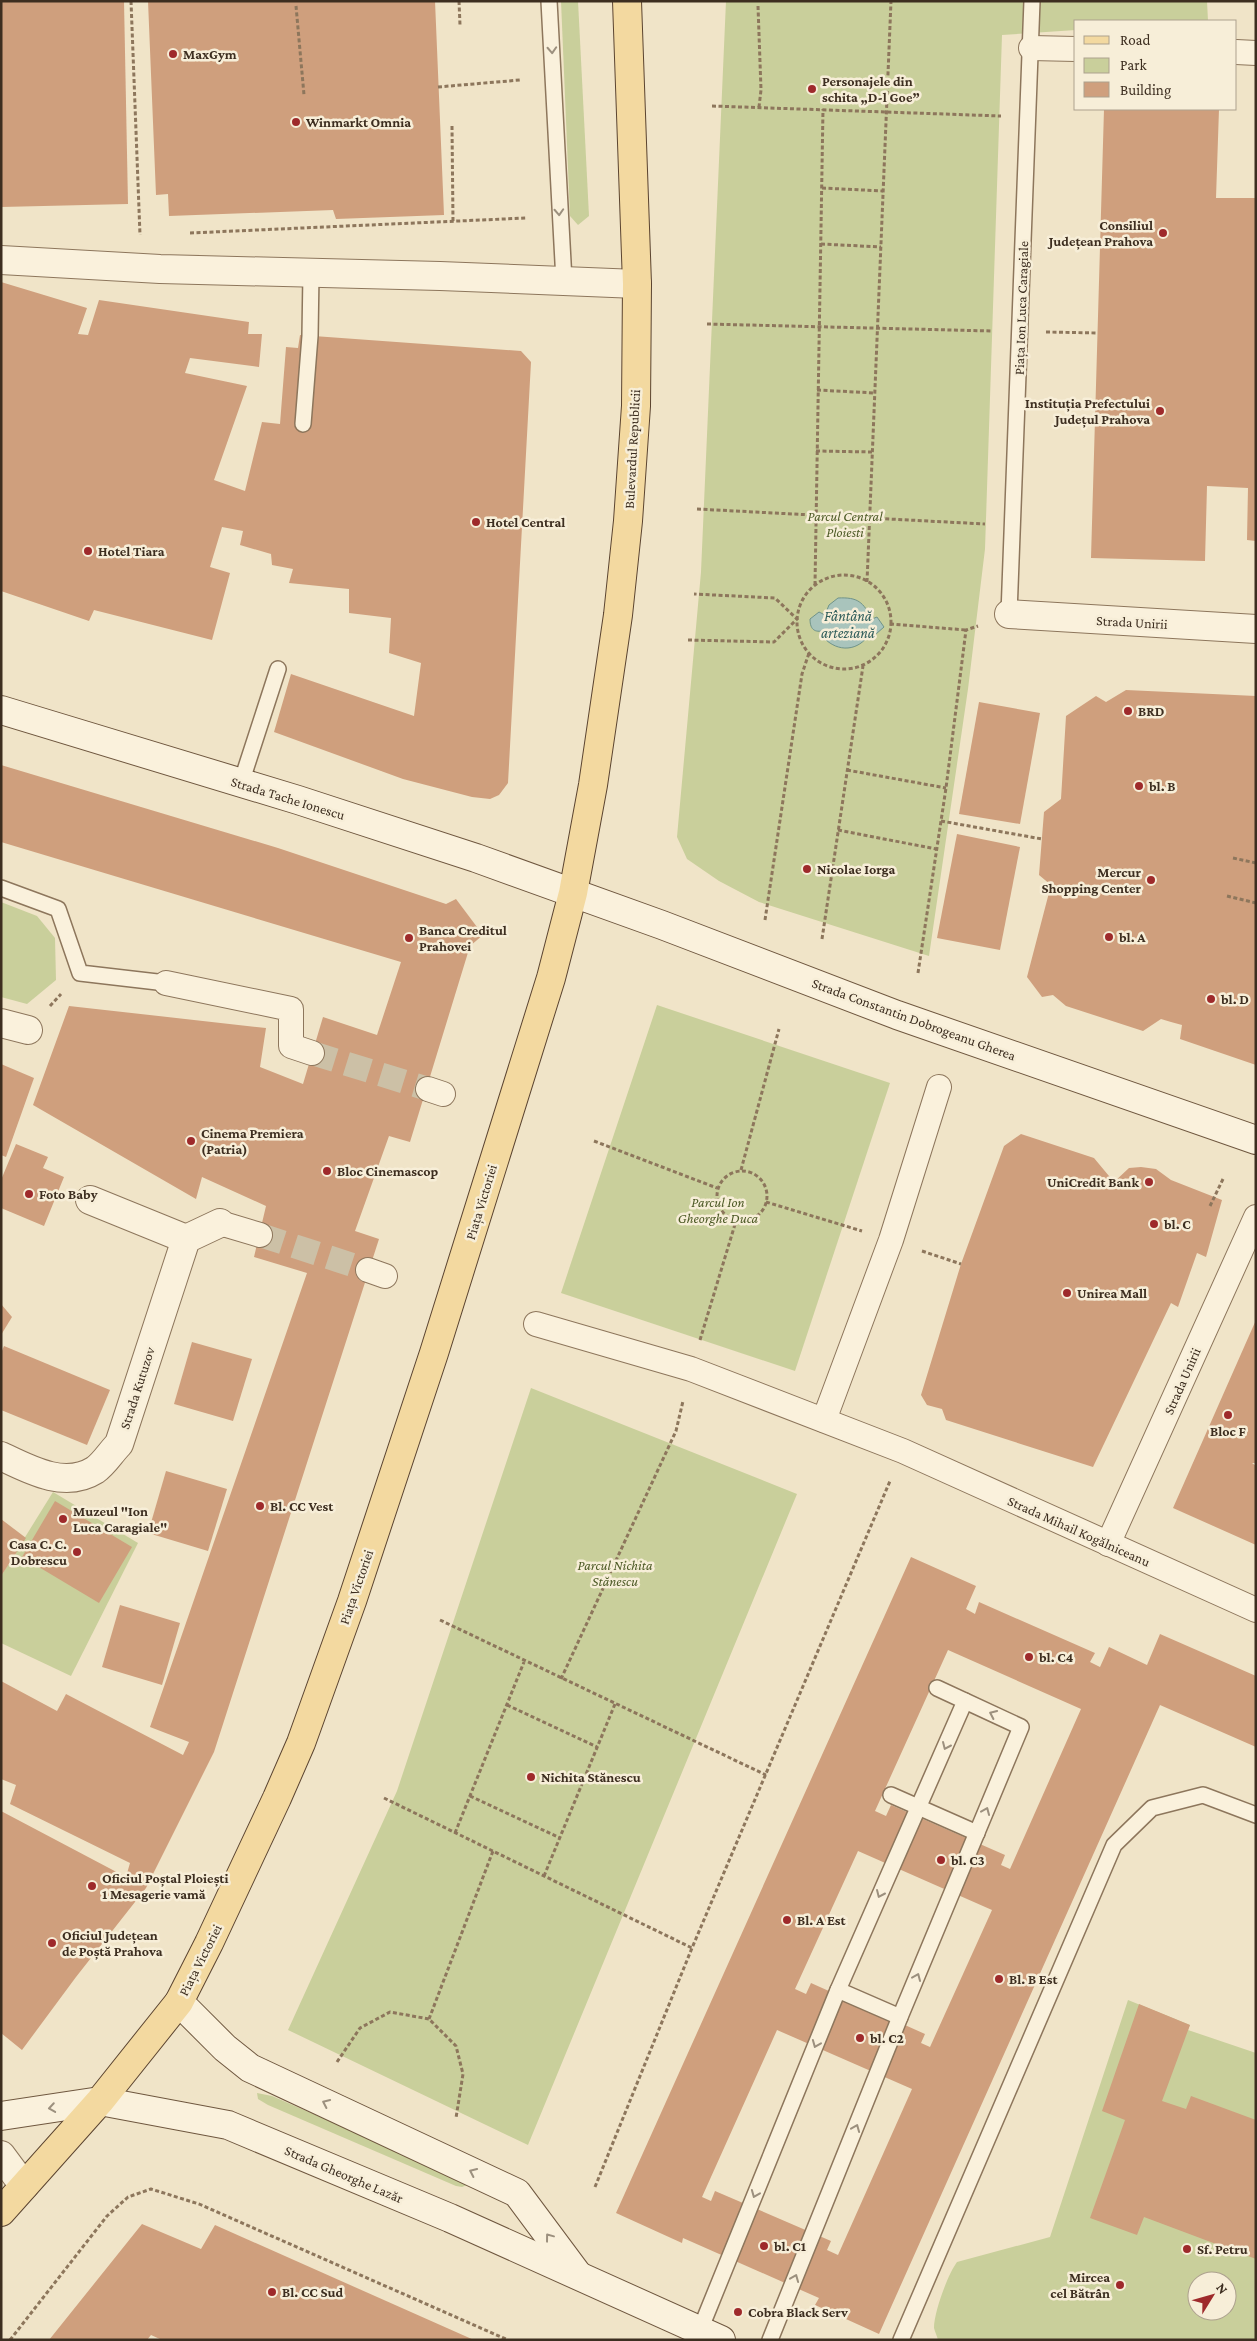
<svg xmlns="http://www.w3.org/2000/svg" width="1257" height="2341" font-family="'Crimson Pro',serif">
<style>
.green{fill:#c9cf9b;fill-rule:evenodd}
.water{fill:#a9c4bc;stroke:#6f938a}
.building{fill:#cf9f7d;fill-rule:evenodd}
.lines{fill:none;stroke-linecap:round;stroke-linejoin:round}
.pedestrian-tunnel{stroke:#ccc0a6;stroke-width:24;stroke-dasharray:24 12;stroke-linecap:butt}
.service-casing{stroke:#8d765c;stroke-width:18}
.pedestrian-casing{stroke:#8d765c;stroke-width:26}
.minor-casing{stroke:#8d765c;stroke-width:30}
.secondary-casing{stroke:#6f573f;stroke-width:30}
.primary-casing{stroke:#5b4430;stroke-width:30}
.path{stroke:#8d765c;stroke-width:3;stroke-dasharray:4 2.5;stroke-linecap:butt}
.service{stroke:#faf1dc;stroke-width:15}
.pedestrian{stroke:#faf1dc;stroke-width:24}
.minor{stroke:#faf1dc;stroke-width:28}
.secondary{stroke:#faf1dc;stroke-width:28}
.primary{stroke:#f3d9a0;stroke-width:28}
.oneway{stroke:#9c907e}
.poi-dot{fill:#9e2a2b;stroke:#f7eed8;stroke-width:2}
.labels{text-anchor:middle;stroke-width:5;stroke-linejoin:round;paint-order:stroke}
.poi-label{font-size:14px;font-weight:bold;fill:#3d2e20;stroke:#f7eed8;text-anchor:start}
.street-label{font-size:14px;fill:#3d2e20;stroke:#f7eed8}
.park-label{font-size:14px;font-style:italic;fill:#4d5a26;stroke:#f7eed8}
.water-label{font-size:15px;font-style:italic;fill:#2f5d5a;stroke:#f7eed8}
</style>
<rect width="100%" height="100%" fill="#f0e4c8"/>
<g class="green">
<path d="M561,1H578L589,216L578,225L570,216Z"/>
<path d="M726,1H1207L1208,21H1076V30L1002,35L985,549L968,689L929,956L759,902L719,881L687,859L677,837L701,572Z"/>
<path d="M1,902L37,916L55,938L56,980L27,1004L1,997Z"/>
<path d="M657,1005L890,1083L795,1371L561,1293Z"/>
<path d="M531,1388L797,1494L528,2145L288,2030L397,1791Z"/>
<path d="M53,1492L138,1543L71,1676L1,1643V1576Z"/>
<path d="M1128,2000L1190,2025L1188,2030L1256,2053V2340H938C937,2336 935,2332 934,2328C934,2312 948,2274 957,2262L1050,2237ZM1197,2281H1227V2311H1197Z"/>
<path d="M257,2093L272,2096L458,2177L467,2185L462,2187L456,2186L268,2105L258,2099Z"/>
</g>
<path class="water" d="M838,598C858,597 863,602 872,619L877,617L884,627L876,634L871,631C862,649 842,654 826,640V630C816,633 810,631 810,619L819,612L825,615L829,605Z"/>
<g class="building">
<path d="M1,1H124L128,204L1,207Z"/>
<path d="M148,1H435L444,215L336,219L333,210L169,216L168,194L156,195Z"/>
<path d="M1104,109H1219L1216,198H1256V541L1247,540L1248,488L1207,486L1205,561L1091,558Z"/>
<path d="M1,282L87,308L78,334L88,335L99,300L249,322L248,334H262L259,367L190,358L185,373L247,386L214,480L245,491L262,422L280,424L286,347L298,348L300,335L521,351L531,362L508,783L499,795L490,799L472,797L403,779L274,732L291,674L414,716L421,663L389,653L391,618L349,613V589L289,583L293,569L272,565L271,554L240,545L243,531L222,527L210,567L230,573L212,640L94,610L89,621L1,591Z"/>
<path d="M1126,690L1256,696V1065L1180,1039L1182,1025L1171,1022L1161,1019L1143,1031L1066,1006L1053,995L1042,997L1027,977L1051,885L1039,875L1044,812L1061,799L1066,716L1096,696L1106,702Z"/>
<path d="M979,702L1040,713L1020,824L959,814Z"/>
<path d="M1,765L278,848L446,904L456,899L483,935L470,946L410,1142L389,1136L355,1231L379,1239L214,1752L146,1888L76,1977L22,2050L1,2033V1811L126,1877L130,1863L10,1804L16,1785L1,1779V1681L57,1711L66,1694L183,1755L189,1742L150,1727L307,1273L254,1257L266,1206L202,1177L196,1199L33,1105L69,1006L266,1028L260,1067L303,1084L323,1017L377,1035L401,962L1,842Z"/>
<path d="M957,834L1020,847L1000,950L937,938Z"/>
<path d="M1,1064L34,1078L6,1157L1,1155Z"/>
<path d="M1021,1134L1094,1158L1114,1182L1129,1168L1141,1167L1156,1169L1171,1180L1222,1200L1206,1257L1197,1253L1178,1307L1171,1303L1093,1467L946,1420L942,1409L927,1405L921,1395L961,1264L1004,1146Z"/>
<path d="M16,1144L48,1157L43,1168L64,1177L44,1226L1,1208V1180Z"/>
<path d="M1,1304L12,1317L1,1335Z"/>
<path d="M1256,1320V1463H1252L1256,1466V1545L1173,1508Z"/>
<path d="M192,1342L252,1359L233,1421L174,1404Z"/>
<path d="M4,1346L110,1390L87,1445L1,1410V1353Z"/>
<path d="M166,1471L227,1489L208,1551L148,1533Z"/>
<path d="M55,1501L132,1547L99,1603L22,1557Z"/>
<path d="M1,1519L26,1538L1,1576Z"/>
<path d="M911,1557L976,1586L966,1609L975,1614L979,1602L1095,1653L1090,1662L1100,1667L1109,1647L1147,1665L1160,1634L1256,1676V1747L1160,1705L879,2334L815,2305L819,2298L683,2238L682,2243L616,2213ZM948,1650L1081,1709L1010,1869L1001,1865L1005,1855L891,1805L886,1816L875,1811ZM858,1851L992,1910L930,2047L921,2043L925,2034L811,1983L806,1994L795,1989ZM777,2030L912,2089L838,2255L827,2250L831,2241L715,2191L711,2201L702,2197Z"/>
<path d="M120,1605L180,1623L162,1685L102,1667Z"/>
<path d="M1139,2004L1190,2025L1162,2101L1186,2109L1191,2096L1256,2120V2259L1144,2217L1137,2235L1090,2218L1125,2120L1102,2111Z"/>
<path d="M142,2224L201,2249L215,2225L474,2340H162L151,2335L147,2340H49Z"/>
</g>
<g class="lines">
<g class="pedestrian-tunnel">
<path d="M312,1053L428,1089"/>
<path d="M260,1235L368,1270"/>
</g>
<g class="service-casing">
<g id="service">
<path d="M549,1L564,281"/>
<path d="M303,424L310,336L311,274"/>
<path d="M1009,614L1032,1"/>
<path d="M241,783L278,669"/>
<path d="M1,888L58,909L80,973L166,983"/>
<path d="M891,1795L977,1833"/>
<path d="M838,1990L900,2017"/>
<path d="M700,2330L838,1990L965,1701"/>
<path d="M770,2340L900,2017L1021,1727L937,1688"/>
<path d="M901,2340L1114,1845L1152,1808L1203,1795L1256,1815"/>
</g>
</g>
<g class="pedestrian-casing">
<g id="pedestrian">
<path d="M1031,48L1076,49"/>
<path d="M1236,52L1256,53"/>
<path d="M166,983L291,1009V1046L312,1053"/>
<path d="M428,1089L443,1094"/>
<path d="M220,1223L260,1235"/>
<path d="M368,1270L385,1276"/>
<path d="M536,1324L691,1369L903,1451L1256,1610"/>
<path d="M824,1420L891,1240L939,1087"/>
<path d="M1108,1544L1256,1217"/>
</g>
</g>
<g class="minor-casing">
<g id="minor">
<path d="M1,260L160,269L440,276L637,284"/>
<path d="M1009,614L1256,629"/>
<path d="M1,1023L28,1030"/>
<path d="M90,1200L186,1239"/>
<path d="M1,1456C30,1470 65,1489 95,1470C104,1464 111,1452 119,1444L186,1239L220,1223"/>
<path d="M1,2155L24,2186"/>
</g>
</g>
<g class="secondary-casing">
<g id="secondary">
<path d="M1,710L298,800L476,858L662,925L897,1015L1256,1140"/>
<path d="M179,2002L225,2048L250,2068L517,2193L578,2275"/>
<path d="M1,2116L100,2101L228,2125L450,2218L721,2340"/>
</g>
</g>
<g class="primary-casing">
<path id="primary" d="M1,2212L100,2101L179,2002L209,1943L277,1798L301,1743L352,1601L434,1353L551,978L573,893L593,785L618,615L628,521L636,406L637,284L627,1"/>
</g>
<g class="path">
<path d="M131,1L140,235"/>
<path d="M459,1L460,25"/>
<path d="M296,6L304,95"/>
<path d="M758,6L761,90L759,107"/>
<path d="M438,87L520,80"/>
<path d="M712,106L1001,116"/>
<path d="M452,126L453,221"/>
<path d="M822,188L883,191"/>
<path d="M190,233L526,218"/>
<path d="M821,244L881,247"/>
<path d="M707,324L992,331"/>
<path d="M1046,332L1098,333"/>
<path d="M817,390L875,393"/>
<path d="M816,451L874,452"/>
<path d="M697,509L985,524"/>
<circle cx="844" cy="622" r="47"/>
<path d="M867,582L891,1"/>
<path d="M815,585L823,109"/>
<path d="M890,624L966,630"/>
<path d="M688,640L774,642L797,619L775,598L694,594"/>
<path d="M847,770L946,788"/>
<path d="M941,821L1042,839"/>
<path d="M838,830L936,849"/>
<path d="M1233,858L1256,863"/>
<path d="M1227,896L1256,903"/>
<path d="M765,920L802,674L809,653"/>
<path d="M822,939L863,666"/>
<path d="M918,973L946,788L966,630L978,626"/>
<path d="M50,1006L61,994"/>
<path d="M594,1141L717,1188"/>
<path d="M741,1170L779,1029"/>
<circle cx="742" cy="1196" r="25"/>
<path d="M766,1202L862,1231"/>
<path d="M1210,1206L1223,1179"/>
<path d="M922,1251L961,1264"/>
<path d="M700,1340L736,1221"/>
<path d="M440,1620L766,1775"/>
<path d="M561,1679L676,1431L683,1401"/>
<path d="M507,1705L597,1747"/>
<path d="M470,1796L560,1838"/>
<path d="M384,1798L692,1948"/>
<path d="M455,1833L524,1662"/>
<path d="M544,1876L615,1704"/>
<path d="M429,2019L493,1851"/>
<path d="M337,2062L360,2028L390,2012L429,2019L456,2046L463,2074L456,2118"/>
<path d="M595,2187L692,1948L890,1481"/>
<path d="M10,2340L107,2216L128,2197L151,2189L199,2204L508,2340"/>
</g>
<use href="#service" class="service"/>
<use href="#pedestrian" class="pedestrian"/>
<use href="#minor" class="minor"/>
<use href="#secondary" class="secondary"/>
<use href="#primary" class="primary"/>
</g>
<defs><path id="oneway-chevron" d="M-2-3.5L2.5 0L-2 3.5" fill="none" stroke-width="1.6" stroke-linecap="round" stroke-linejoin="round" transform="scale(1.25)"/></defs>
<g class="oneway">
<use href="#oneway-chevron" transform="translate(552 50) rotate(87)"/>
<use href="#oneway-chevron" transform="translate(559 212) rotate(87)"/>
<use href="#oneway-chevron" transform="translate(993 1714) rotate(-155)"/>
<use href="#oneway-chevron" transform="translate(946 1746) rotate(114)"/>
<use href="#oneway-chevron" transform="translate(986 1811) rotate(-67)"/>
<use href="#oneway-chevron" transform="translate(880 1894) rotate(114)"/>
<use href="#oneway-chevron" transform="translate(917 1977) rotate(-67)"/>
<use href="#oneway-chevron" transform="translate(816 2044) rotate(112)"/>
<use href="#oneway-chevron" transform="translate(326 2103) rotate(-155)"/>
<use href="#oneway-chevron" transform="translate(52 2108) rotate(171)"/>
<use href="#oneway-chevron" transform="translate(856 2128) rotate(-68)"/>
<use href="#oneway-chevron" transform="translate(473 2172) rotate(-155)"/>
<use href="#oneway-chevron" transform="translate(755 2194) rotate(112)"/>
<use href="#oneway-chevron" transform="translate(549 2237) rotate(-127)"/>
<use href="#oneway-chevron" transform="translate(795 2278) rotate(-68)"/>
</g>
<g class="poi-dot">
<circle cx="173" cy="54" r="5"/>
<circle cx="812" cy="89" r="5"/>
<circle cx="296" cy="122" r="5"/>
<circle cx="1163" cy="233" r="5"/>
<circle cx="1160" cy="411" r="5"/>
<circle cx="476" cy="522" r="5"/>
<circle cx="88" cy="551" r="5"/>
<circle cx="1128" cy="711" r="5"/>
<circle cx="1139" cy="786" r="5"/>
<circle cx="807" cy="869" r="5"/>
<circle cx="1151" cy="880" r="5"/>
<circle cx="1109" cy="937" r="5"/>
<circle cx="409" cy="938" r="5"/>
<circle cx="1211" cy="999" r="5"/>
<circle cx="191" cy="1141" r="5"/>
<circle cx="327" cy="1171" r="5"/>
<circle cx="1149" cy="1182" r="5"/>
<circle cx="29" cy="1194" r="5"/>
<circle cx="1154" cy="1224" r="5"/>
<circle cx="1067" cy="1293" r="5"/>
<circle cx="1228" cy="1415" r="5"/>
<circle cx="260" cy="1506" r="5"/>
<circle cx="63" cy="1519" r="5"/>
<circle cx="77" cy="1552" r="5"/>
<circle cx="1029" cy="1657" r="5"/>
<circle cx="531" cy="1777" r="5"/>
<circle cx="941" cy="1860" r="5"/>
<circle cx="92" cy="1886" r="5"/>
<circle cx="787" cy="1920" r="5"/>
<circle cx="52" cy="1943" r="5"/>
<circle cx="999" cy="1979" r="5"/>
<circle cx="860" cy="2038" r="5"/>
<circle cx="764" cy="2246" r="5"/>
<circle cx="1187" cy="2249" r="5"/>
<circle cx="1120" cy="2285" r="5"/>
<circle cx="272" cy="2292" r="5"/>
<circle cx="738" cy="2312" r="5"/>
</g>
<g class="labels">
<g class="poi-label">
<text x="183" y="59">MaxGym</text>
<text x="822" y="86">Personajele din<tspan x="822" dy="16">schita „D-l Goe”</tspan></text>
<text x="306" y="127">Winmarkt Omnia</text>
<text x="1153" y="230" text-anchor="end">Consiliul<tspan x="1153" dy="16">Județean Prahova</tspan></text>
<text x="1150" y="408" text-anchor="end">Instituția Prefectului<tspan x="1150" dy="16">Județul Prahova</tspan></text>
<text x="486" y="527">Hotel Central</text>
<text x="98" y="556">Hotel Tiara</text>
<text x="1138" y="716">BRD</text>
<text x="1149" y="791">bl. B</text>
<text x="817" y="874">Nicolae Iorga</text>
<text x="1141" y="877" text-anchor="end">Mercur<tspan x="1141" dy="16">Shopping Center</tspan></text>
<text x="419" y="935">Banca Creditul<tspan x="419" dy="16">Prahovei</tspan></text>
<text x="1119" y="942">bl. A</text>
<text x="1221" y="1004">bl. D</text>
<text x="201" y="1138">Cinema Premiera<tspan x="201" dy="16">(Patria)</tspan></text>
<text x="337" y="1176">Bloc Cinemascop</text>
<text x="1139" y="1187" text-anchor="end">UniCredit Bank</text>
<text x="39" y="1199">Foto Baby</text>
<text x="1164" y="1229">bl. C</text>
<text x="1077" y="1298">Unirea Mall</text>
<text x="1228" y="1436" text-anchor="middle">Bloc F</text>
<text x="270" y="1511">Bl. CC Vest</text>
<text x="73" y="1516">Muzeul "Ion<tspan x="73" dy="16">Luca Caragiale"</tspan></text>
<text x="67" y="1549" text-anchor="end">Casa C. C.<tspan x="67" dy="16">Dobrescu</tspan></text>
<text x="1039" y="1662">bl. C4</text>
<text x="541" y="1782">Nichita Stănescu</text>
<text x="951" y="1865">bl. C3</text>
<text x="102" y="1883">Oficiul Poștal Ploiești<tspan x="102" dy="16">1 Mesagerie vamă</tspan></text>
<text x="797" y="1925">Bl. A Est</text>
<text x="62" y="1940">Oficiul Județean<tspan x="62" dy="16">de Poștă Prahova</tspan></text>
<text x="1009" y="1984">Bl. B Est</text>
<text x="870" y="2043">bl. C2</text>
<text x="774" y="2251">bl. C1</text>
<text x="1197" y="2254">Sf. Petru</text>
<text x="1110" y="2282" text-anchor="end">Mircea<tspan x="1110" dy="16">cel Bătrân</tspan></text>
<text x="282" y="2297">Bl. CC Sud</text>
<text x="748" y="2317">Cobra Black Serv</text>
</g>
<g class="street-label">
<text transform="translate(1021 308) rotate(-88)" y="5">Piața Ion Luca Caragiale</text>
<text transform="translate(632 449) rotate(-87)" y="5">Bulevardul Republicii</text>
<text transform="translate(1132 622) rotate(3)" y="5">Strada Unirii</text>
<text transform="translate(288 798) rotate(17)" y="5">Strada Tache Ionescu</text>
<text transform="translate(914 1019) rotate(20)" y="5">Strada Constantin Dobrogeanu Gherea</text>
<text transform="translate(481 1202) rotate(-73)" y="5">Piața Victoriei</text>
<text transform="translate(1182 1381) rotate(-66)" y="5">Strada Unirii</text>
<text transform="translate(137 1388) rotate(-72)" y="5">Strada Kutuzov</text>
<text transform="translate(1079 1531) rotate(24)" y="5">Strada Mihail Kogălniceanu</text>
<text transform="translate(356 1587) rotate(-71)" y="5">Piața Victoriei</text>
<text transform="translate(200 1960) rotate(-63)" y="5">Piața Victoriei</text>
<text transform="translate(344 2174) rotate(23)" y="5">Strada Gheorghe Lazăr</text>
</g>
<g class="park-label">
<text x="845" y="521">Parcul Central<tspan x="845" dy="16">Ploiesti</tspan></text>
<text x="718" y="1207">Parcul Ion<tspan x="718" dy="16">Gheorghe Duca</tspan></text>
<text x="615" y="1570">Parcul Nichita<tspan x="615" dy="16">Stănescu</tspan></text>
</g>
<g class="water-label">
<text x="848" y="621">Fântână<tspan x="848" dy="17">arteziană</tspan></text>
</g>
</g>
<rect width="1257" height="2341" fill="none" stroke="#3d2e20" stroke-width="5"/>
<rect x="1074" y="20" width="162" height="90" fill="#f7eed8" stroke="#ada18e"/>
<rect x="1084" y="36" width="25" height="8" fill="#f3d9a0" stroke="#ada18e"/>
<text x="1120" y="45" font-size="15" fill="#3d2e20">Road</text>
<rect x="1084" y="58" width="25" height="15" fill="#c9cf9b" stroke="#ada18e"/>
<text x="1120" y="70" font-size="15" fill="#3d2e20">Park</text>
<rect x="1084" y="82" width="25" height="15" fill="#cf9f7d" stroke="#ada18e"/>
<text x="1120" y="95" font-size="15" fill="#3d2e20">Building</text>
<g transform="translate(1212 2296) rotate(53)"><circle r="24" fill="#f7eed8" stroke="#ada18e"/>
<path d="M0-4L9 19L0 12L-9 19Z" fill="#9e2a2b"/>
<text y="-8" font-size="14" font-weight="bold" text-anchor="middle" fill="#3d2e20">N</text>
</g>
</svg>
